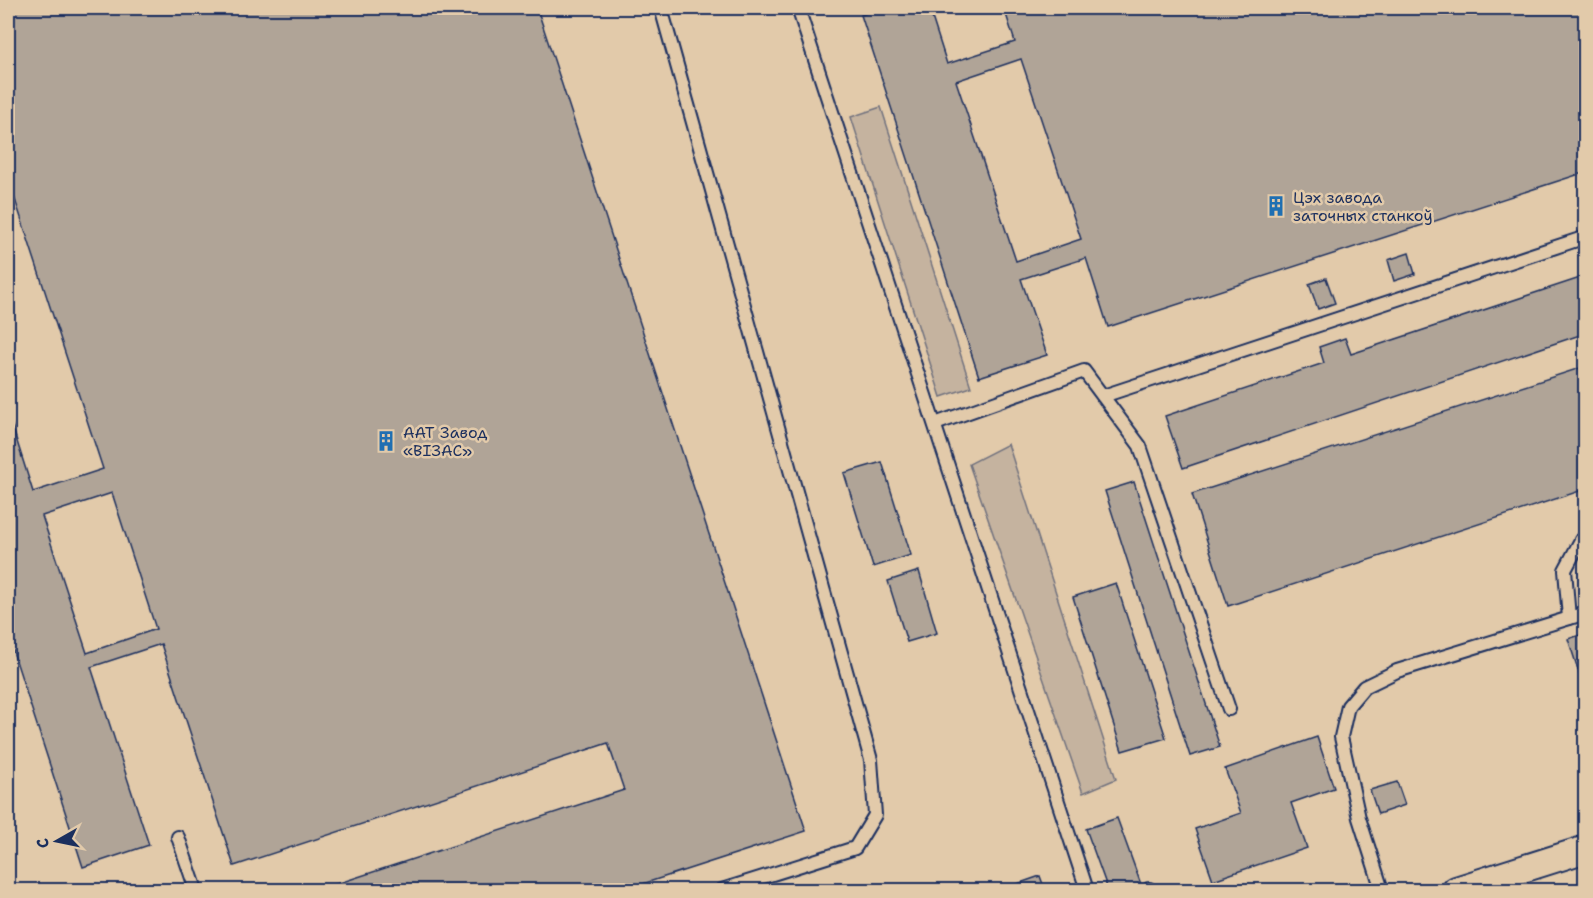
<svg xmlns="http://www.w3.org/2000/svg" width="1593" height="898" font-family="'Shantell Sans',sans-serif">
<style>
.green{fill:#c5b39f;stroke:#70717e;stroke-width:1.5}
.building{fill:#b0a497;stroke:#1b2f5e;stroke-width:1.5;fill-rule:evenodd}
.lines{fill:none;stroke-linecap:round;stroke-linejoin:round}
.service-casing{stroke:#1b2f5e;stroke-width:16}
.minor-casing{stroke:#1b2f5e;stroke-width:30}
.service{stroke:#e2caaa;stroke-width:12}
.minor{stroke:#e2caaa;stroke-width:26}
.labels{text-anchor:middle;stroke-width:5;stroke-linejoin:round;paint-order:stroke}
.poi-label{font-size:16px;fill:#1b2f5e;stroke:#e2caaa;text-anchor:start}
</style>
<rect width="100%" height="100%" fill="#e2caaa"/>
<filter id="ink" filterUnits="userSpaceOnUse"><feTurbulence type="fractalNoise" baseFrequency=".0167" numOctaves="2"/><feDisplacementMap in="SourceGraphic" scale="12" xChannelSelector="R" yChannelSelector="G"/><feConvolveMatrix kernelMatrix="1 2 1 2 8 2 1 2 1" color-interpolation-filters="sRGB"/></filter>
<g filter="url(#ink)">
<g class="green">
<path d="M881,107L971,387L941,397L851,117Z"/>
<path d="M1008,444L1116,779L1083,793L969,464Z"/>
</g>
<g class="building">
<path d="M8,8H537L806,831L624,890H318L624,790L608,743L234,866L161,644L91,667L149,845L83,867L8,636V413L33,492L103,469L8,178ZM112,493L156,629L87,653L42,516Z"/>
<path d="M884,8H929L947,64L1015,42L1004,8H1586V172L1108,327L1086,258L1021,279L1047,355L979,377L861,15ZM1021,59L1081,239L1016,261L956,81Z"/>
<path d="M1409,253L1415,274L1394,281L1388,260Z"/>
<path d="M1586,276V333L1183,468L1165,416L1324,363L1319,347L1345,338L1351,354Z"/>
<path d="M1326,278L1335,303L1318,309L1309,284Z"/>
<path d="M1586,366V489L1228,606L1192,494Z"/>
<path d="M882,462L911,555L873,567L844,473Z"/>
<path d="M1134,482L1220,747L1190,756L1105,491Z"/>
<path d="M919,571L937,633L907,642L888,581Z"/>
<path d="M1116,583L1166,738L1122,751L1073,597Z"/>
<path d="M1586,633V694L1568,639Z"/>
<path d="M1317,737L1334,788L1291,803L1307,848L1213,880L1195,829L1241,813L1225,769Z"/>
<path d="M1397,782L1405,805L1378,814L1370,790Z"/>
<path d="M1117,818L1143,890H1108L1086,829Z"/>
<path d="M1040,876L1045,890H1000Z"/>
</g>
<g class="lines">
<g class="service-casing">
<g id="service">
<path d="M661,8L871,760L875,815L855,848L722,890"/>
<path d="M798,8L1087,890"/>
<path d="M1103,396L1586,237"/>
<path d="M935,424L1084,371L1140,446L1229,709"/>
<path d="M1569,618L1565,570L1581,540L1586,537"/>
<path d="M178,837L196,890"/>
<path d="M1149,889V890"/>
<path d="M1382,890L1359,818L1341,737L1348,706L1364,687L1397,671L1586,613"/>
</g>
</g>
<g class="minor-casing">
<path id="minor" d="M1456,890L1586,849"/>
</g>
<use href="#service" class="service"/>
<use href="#minor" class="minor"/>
</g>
</g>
<defs>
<g id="building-bare" transform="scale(1.62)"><path d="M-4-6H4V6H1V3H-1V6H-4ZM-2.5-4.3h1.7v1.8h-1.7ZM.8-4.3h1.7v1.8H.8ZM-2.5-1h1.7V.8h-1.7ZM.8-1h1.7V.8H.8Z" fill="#1f6fb2" stroke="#e2caaa" stroke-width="2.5" paint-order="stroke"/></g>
</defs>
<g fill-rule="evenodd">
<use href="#building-bare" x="1276" y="206"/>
<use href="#building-bare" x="386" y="441"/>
</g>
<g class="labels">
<g class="poi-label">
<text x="1293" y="203">Цэх завода<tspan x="1293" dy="18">заточных станкоў</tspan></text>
<text x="403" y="438">ААТ Завод<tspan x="403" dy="18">«ВІЗАС»</tspan></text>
</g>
</g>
<rect width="1593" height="898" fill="none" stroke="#e2caaa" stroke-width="30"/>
<rect x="15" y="15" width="1563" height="868" fill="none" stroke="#1b2f5e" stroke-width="2" filter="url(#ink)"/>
<g transform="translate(57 841) rotate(261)" stroke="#e2caaa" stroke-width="4.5" paint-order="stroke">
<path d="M0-4.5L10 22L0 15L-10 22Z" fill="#1b2f5e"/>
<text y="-9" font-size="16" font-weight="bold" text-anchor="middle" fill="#1b2f5e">С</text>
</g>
</svg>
